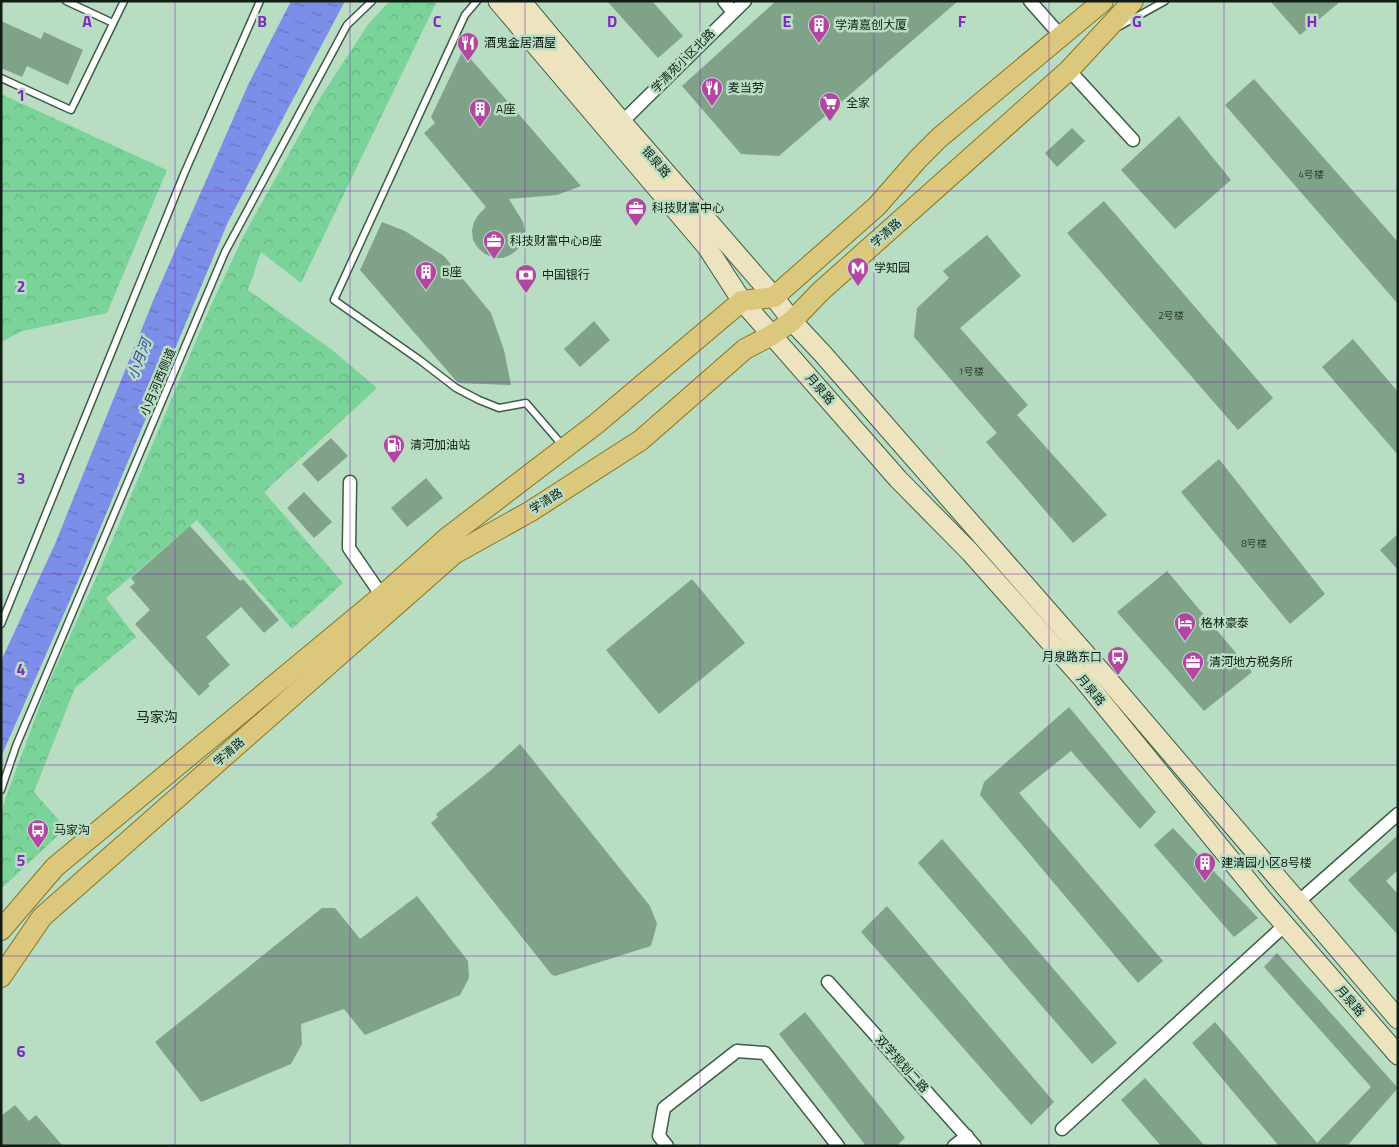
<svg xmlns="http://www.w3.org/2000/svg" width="1399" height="1147" font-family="'Titillium Web','Noto Sans SC',sans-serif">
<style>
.forest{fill:url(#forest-crowns)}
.water{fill:url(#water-ripples)}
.building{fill:#7fa289}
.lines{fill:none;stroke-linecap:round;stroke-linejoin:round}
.lane-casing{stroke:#3c5c46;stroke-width:9}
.street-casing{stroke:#3c5c46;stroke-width:15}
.secondary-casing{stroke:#3c5c46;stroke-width:21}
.primary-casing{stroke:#847420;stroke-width:22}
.lane{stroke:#fff;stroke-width:6}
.street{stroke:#fff;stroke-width:12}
.secondary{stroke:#ede3be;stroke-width:19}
.primary{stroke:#dbc87d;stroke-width:20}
.grid{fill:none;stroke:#7b2cbf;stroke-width:1;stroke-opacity:0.55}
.labels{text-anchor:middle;stroke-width:5;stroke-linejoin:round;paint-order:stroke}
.number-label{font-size:10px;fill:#2b3e31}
.poi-label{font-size:12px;fill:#0f1d14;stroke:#b9ddc3;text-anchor:start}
.street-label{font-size:12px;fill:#0f1d14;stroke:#b9ddc3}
.water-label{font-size:14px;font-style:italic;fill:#3840a8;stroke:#b9ddc3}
.neighbourhood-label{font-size:14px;fill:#0f1d14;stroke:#b9ddc3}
.grid-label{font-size:16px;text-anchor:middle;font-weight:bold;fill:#7b2cbf;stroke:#b9ddc3;stroke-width:5;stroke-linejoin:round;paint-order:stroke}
</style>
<defs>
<pattern id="forest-crowns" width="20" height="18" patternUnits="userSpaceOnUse" patternTransform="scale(1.25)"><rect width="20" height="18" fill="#7ad398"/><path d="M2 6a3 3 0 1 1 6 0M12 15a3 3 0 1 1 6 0" fill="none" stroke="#68b582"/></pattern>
<pattern id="water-ripples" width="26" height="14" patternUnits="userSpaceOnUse" patternTransform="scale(1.25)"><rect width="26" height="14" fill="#7c8ee8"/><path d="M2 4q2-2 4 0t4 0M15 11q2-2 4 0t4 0" fill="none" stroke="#6473bb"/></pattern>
</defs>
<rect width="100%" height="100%" fill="#b9ddc3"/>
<g class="forest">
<path d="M390,1H437L301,283L261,252L248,290L331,349L377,388L264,492L343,583L292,629L197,520L106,598L136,637L75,688L34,792L66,828L1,889V815L6,797L46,689L101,567L208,312L244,235L320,98L369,23Z"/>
<path d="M1,94L167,170L107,313L22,331L1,342Z"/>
</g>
<path class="water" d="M291,1H345L228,222L73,593L1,757V661L55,544L153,301L248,85Z"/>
<g class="building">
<path d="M607,1H652L683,36L658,58Z"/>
<path d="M776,1H958L779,156L741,154L682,86Z"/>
<path d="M1270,1H1341L1300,35Z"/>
<path d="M1,21L41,39L44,32L83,50L68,85L27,66L22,77L1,68Z"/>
<path d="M463,50L581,186L557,195L509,199L523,222L525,231L524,240L519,248L512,254L503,258H494L485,254L478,248L473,240L472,230L474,222L479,214L486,207L424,133L435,123L431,117Z"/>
<path d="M1254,79L1398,242V304L1225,105Z"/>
<path d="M1179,116L1231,180L1175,229L1121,170Z"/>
<path d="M1072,128L1085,141L1057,167L1045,153Z"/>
<path d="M1104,201L1273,398L1238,430L1067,233Z"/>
<path d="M382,222L405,231L444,256L491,313L504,350L511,385L458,383L360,270Z"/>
<path d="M987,235L1021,276L960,328L1028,405L1017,415L1107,515L1073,543L986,442L997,433L914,337L917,308L949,278L943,271Z"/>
<path d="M594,321L610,340L580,367L564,349Z"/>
<path d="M1353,339L1398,392V455L1322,367Z"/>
<path d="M331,438L348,456L318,482L302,464Z"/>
<path d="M1219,459L1325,594L1290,624L1181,492Z"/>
<path d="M426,478L443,498L407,527L391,508Z"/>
<path d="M304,492L332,522L314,538L287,508Z"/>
<path d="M190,526L240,581L243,579L279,620L264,633L241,607L206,637L230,665L208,684L210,686L199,696L135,624L150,610L130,587L135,583L131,578Z"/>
<path d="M1398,534V570L1380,550Z"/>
<path d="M1167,571L1252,672L1204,711L1117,612Z"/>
<path d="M692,579L745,643L659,714L606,650Z"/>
<path d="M1069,707L1156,812L1140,829L1071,751L1019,793L1163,961L1138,983L980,795L984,782Z"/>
<path d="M520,744L650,906L657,924L651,946L555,976L552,975L431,823L438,817L436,814L490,771Z"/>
<path d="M1173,828L1258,918L1234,937L1154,845Z"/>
<path d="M1398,835V870L1386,881L1398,894V935L1348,880Z"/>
<path d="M942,839L1117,1043L1092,1064L918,863Z"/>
<path d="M417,896L468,961L469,978L460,995L365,1035L344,1009L301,1024L302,1044L291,1064L201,1102L155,1042L322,908H335L360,939Z"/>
<path d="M887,906L1054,1102L1031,1125L861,932Z"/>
<path d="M1277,953L1398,1088L1347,1146H1279L1192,1043L1215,1022L1317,1143L1371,1087L1264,967Z"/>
<path d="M805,1012L905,1138L896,1146H866L779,1034Z"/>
<path d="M1145,1078L1205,1146H1161L1121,1100Z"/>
<path d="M15,1105L29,1121L36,1115L63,1146H1V1116Z"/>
</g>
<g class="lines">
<g class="lane-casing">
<g id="lane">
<path d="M66,1L113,23"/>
<path d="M477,1L465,15L334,300L421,361L456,388L479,400L499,408L526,403L563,446"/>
<path d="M1120,26L1165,1"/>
<path d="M1,78L71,110L124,1"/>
<path d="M1,624L184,174L260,1"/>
<path d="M1,790L16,746L225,252L347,25L372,1"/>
</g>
</g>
<g class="street-casing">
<g id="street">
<path d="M724,1L733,12"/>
<path d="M1030,1L1060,35"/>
<path d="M1069,70L1133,140"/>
<path d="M622,122L745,1"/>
<path d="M350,482L349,548L382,596"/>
<path d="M1298,902L1398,814"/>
<path d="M828,982L975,1146"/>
<path d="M1062,1129L1285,925"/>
<path d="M667,1146L659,1136L664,1108L737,1051L765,1053L838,1146"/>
<path d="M954,1146L967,1136"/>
</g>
</g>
<g class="secondary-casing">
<g id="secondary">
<path d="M498,1L707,247L742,301L898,479L970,552L1083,679L1265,902L1398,1055"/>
<path d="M521,1L622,122L774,297L792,321L822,353L1111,683L1398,1019"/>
</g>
</g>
<g class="primary-casing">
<g id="primary">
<path d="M1,930L55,867L382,596L448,537L596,424L742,301L774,297L877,206L918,159L939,138L1103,1"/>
<path d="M1,977L42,917L454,554L531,511L641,440L745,349L772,335L792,321L821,291L1069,70L1133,1"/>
</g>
</g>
<use href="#lane" class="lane"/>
<use href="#street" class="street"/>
<use href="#secondary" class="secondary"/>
<use href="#primary" class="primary"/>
</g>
<path class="grid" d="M175,1V1146M350,1V1146M525,1V1146M700,1V1146M874,1V1146M1049,1V1146M1224,1V1146M1,191H1398M1,382H1398M1,574H1398M1,765H1398M1,956H1398"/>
<defs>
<g id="building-pin" transform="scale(1.125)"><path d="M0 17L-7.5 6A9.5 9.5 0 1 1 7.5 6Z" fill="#b345a3" stroke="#b9ddc3"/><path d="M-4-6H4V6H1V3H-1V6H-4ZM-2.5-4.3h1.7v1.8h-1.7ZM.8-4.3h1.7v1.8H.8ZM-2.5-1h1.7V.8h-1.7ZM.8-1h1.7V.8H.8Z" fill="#fff"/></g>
<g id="restaurant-pin" transform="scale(1.125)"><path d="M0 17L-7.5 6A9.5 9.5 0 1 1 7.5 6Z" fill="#b345a3" stroke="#b9ddc3"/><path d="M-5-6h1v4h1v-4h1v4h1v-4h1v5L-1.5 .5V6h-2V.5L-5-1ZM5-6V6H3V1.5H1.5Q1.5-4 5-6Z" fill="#fff"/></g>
<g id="supermarket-pin" transform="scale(1.125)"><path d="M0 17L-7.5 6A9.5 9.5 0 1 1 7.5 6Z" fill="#b345a3" stroke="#b9ddc3"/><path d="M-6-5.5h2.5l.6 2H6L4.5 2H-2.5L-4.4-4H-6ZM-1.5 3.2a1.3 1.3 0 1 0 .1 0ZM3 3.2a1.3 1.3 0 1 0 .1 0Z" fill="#fff"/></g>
<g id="office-pin" transform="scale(1.125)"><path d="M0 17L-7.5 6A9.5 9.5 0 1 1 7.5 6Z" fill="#b345a3" stroke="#b9ddc3"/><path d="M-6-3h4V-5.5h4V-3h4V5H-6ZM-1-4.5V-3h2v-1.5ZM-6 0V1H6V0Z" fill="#fff"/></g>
<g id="metro-pin" transform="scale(1.125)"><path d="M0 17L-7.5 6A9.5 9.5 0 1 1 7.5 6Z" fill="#b345a3" stroke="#b9ddc3"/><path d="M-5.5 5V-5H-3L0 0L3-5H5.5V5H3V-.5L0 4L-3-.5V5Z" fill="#fff"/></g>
<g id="bank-pin" transform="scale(1.125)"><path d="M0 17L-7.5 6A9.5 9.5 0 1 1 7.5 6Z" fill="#b345a3" stroke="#b9ddc3"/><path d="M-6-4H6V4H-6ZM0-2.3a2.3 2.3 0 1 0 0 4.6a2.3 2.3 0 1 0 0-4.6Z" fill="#fff"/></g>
<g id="fuel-pin" transform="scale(1.125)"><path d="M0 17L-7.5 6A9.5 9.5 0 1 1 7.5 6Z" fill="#b345a3" stroke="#b9ddc3"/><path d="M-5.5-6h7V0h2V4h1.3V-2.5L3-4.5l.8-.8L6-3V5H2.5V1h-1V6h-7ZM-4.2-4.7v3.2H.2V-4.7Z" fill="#fff"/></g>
<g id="hotel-pin" transform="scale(1.125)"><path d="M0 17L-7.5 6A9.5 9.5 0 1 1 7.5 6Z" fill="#b345a3" stroke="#b9ddc3"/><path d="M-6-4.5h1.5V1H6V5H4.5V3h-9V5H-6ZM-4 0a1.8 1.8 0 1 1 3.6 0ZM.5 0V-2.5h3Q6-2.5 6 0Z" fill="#fff"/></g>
<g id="bus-pin" transform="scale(1.125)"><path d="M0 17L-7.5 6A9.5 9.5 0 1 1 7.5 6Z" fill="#b345a3" stroke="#b9ddc3"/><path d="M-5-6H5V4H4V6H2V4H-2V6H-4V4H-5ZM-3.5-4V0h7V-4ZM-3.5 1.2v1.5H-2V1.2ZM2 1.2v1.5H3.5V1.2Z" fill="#fff"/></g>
</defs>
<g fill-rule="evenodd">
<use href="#building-pin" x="819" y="25"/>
<use href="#restaurant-pin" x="468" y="43"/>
<use href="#restaurant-pin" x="712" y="88"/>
<use href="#supermarket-pin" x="830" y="103"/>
<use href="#building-pin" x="480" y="109"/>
<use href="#office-pin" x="636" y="208"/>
<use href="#office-pin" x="494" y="241"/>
<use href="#metro-pin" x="858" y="268"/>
<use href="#building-pin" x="426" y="272"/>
<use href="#bank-pin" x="526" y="275"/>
<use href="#fuel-pin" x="394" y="445"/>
<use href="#hotel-pin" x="1185" y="623"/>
<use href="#bus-pin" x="1118" y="657"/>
<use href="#office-pin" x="1193" y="662"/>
<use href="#bus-pin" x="38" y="830"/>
<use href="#building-pin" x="1205" y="863"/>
</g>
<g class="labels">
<g class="number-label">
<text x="1311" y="178">4号楼</text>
<text x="1171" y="319">2号楼</text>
<text x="971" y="375">1号楼</text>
<text x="1254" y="547">8号楼</text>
</g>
<g class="poi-label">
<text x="835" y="29">学清嘉创大厦</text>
<text x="484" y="47">酒鬼金居酒屋</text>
<text x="728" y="92">麦当劳</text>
<text x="846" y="107">全家</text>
<text x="496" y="113">A座</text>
<text x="652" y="212">科技财富中心</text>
<text x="510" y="245">科技财富中心B座</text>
<text x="874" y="272">学知园</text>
<text x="442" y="276">B座</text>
<text x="542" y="279">中国银行</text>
<text x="410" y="449">清河加油站</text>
<text x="1201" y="627">格林豪泰</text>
<text x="1102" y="661" text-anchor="end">月泉路东口</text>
<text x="1209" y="666">清河地方税务所</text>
<text x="54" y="834">马家沟</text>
<text x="1221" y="867">建清园小区8号楼</text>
</g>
<g class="street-label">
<text transform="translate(683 61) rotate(-45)" y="4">学清苑小区北路</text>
<text transform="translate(656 162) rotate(49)" y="4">银泉路</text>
<text transform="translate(886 233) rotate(-42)" y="4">学清路</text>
<text transform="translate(158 382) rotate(-67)" y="4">小月河西侧道</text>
<text transform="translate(820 389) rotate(49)" y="4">月泉路</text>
<text transform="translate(546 501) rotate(-32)" y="4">学清路</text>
<text transform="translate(1091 690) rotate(50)" y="4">月泉路</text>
<text transform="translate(229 752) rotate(-41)" y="4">学清路</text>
<text transform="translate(1350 1001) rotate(49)" y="4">月泉路</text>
<text transform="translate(902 1064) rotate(48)" y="4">双学规划二路</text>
</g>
<g class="water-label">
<text transform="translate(139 359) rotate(-69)" y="5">小月河</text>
</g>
<g class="neighbourhood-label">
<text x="157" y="722">马家沟</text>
</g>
</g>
<g class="grid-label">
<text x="87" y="27">A</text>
<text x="262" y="27">B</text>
<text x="437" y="27">C</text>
<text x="612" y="27">D</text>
<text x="787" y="27">E</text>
<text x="962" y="27">F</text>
<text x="1137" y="27">G</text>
<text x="1312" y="27">H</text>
<text x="21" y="101">1</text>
<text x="21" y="292">2</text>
<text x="21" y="484">3</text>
<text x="21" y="675">4</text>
<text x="21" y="866">5</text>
<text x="21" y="1057">6</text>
</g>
<rect width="1399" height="1147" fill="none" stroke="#0f1d14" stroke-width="5"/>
</svg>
